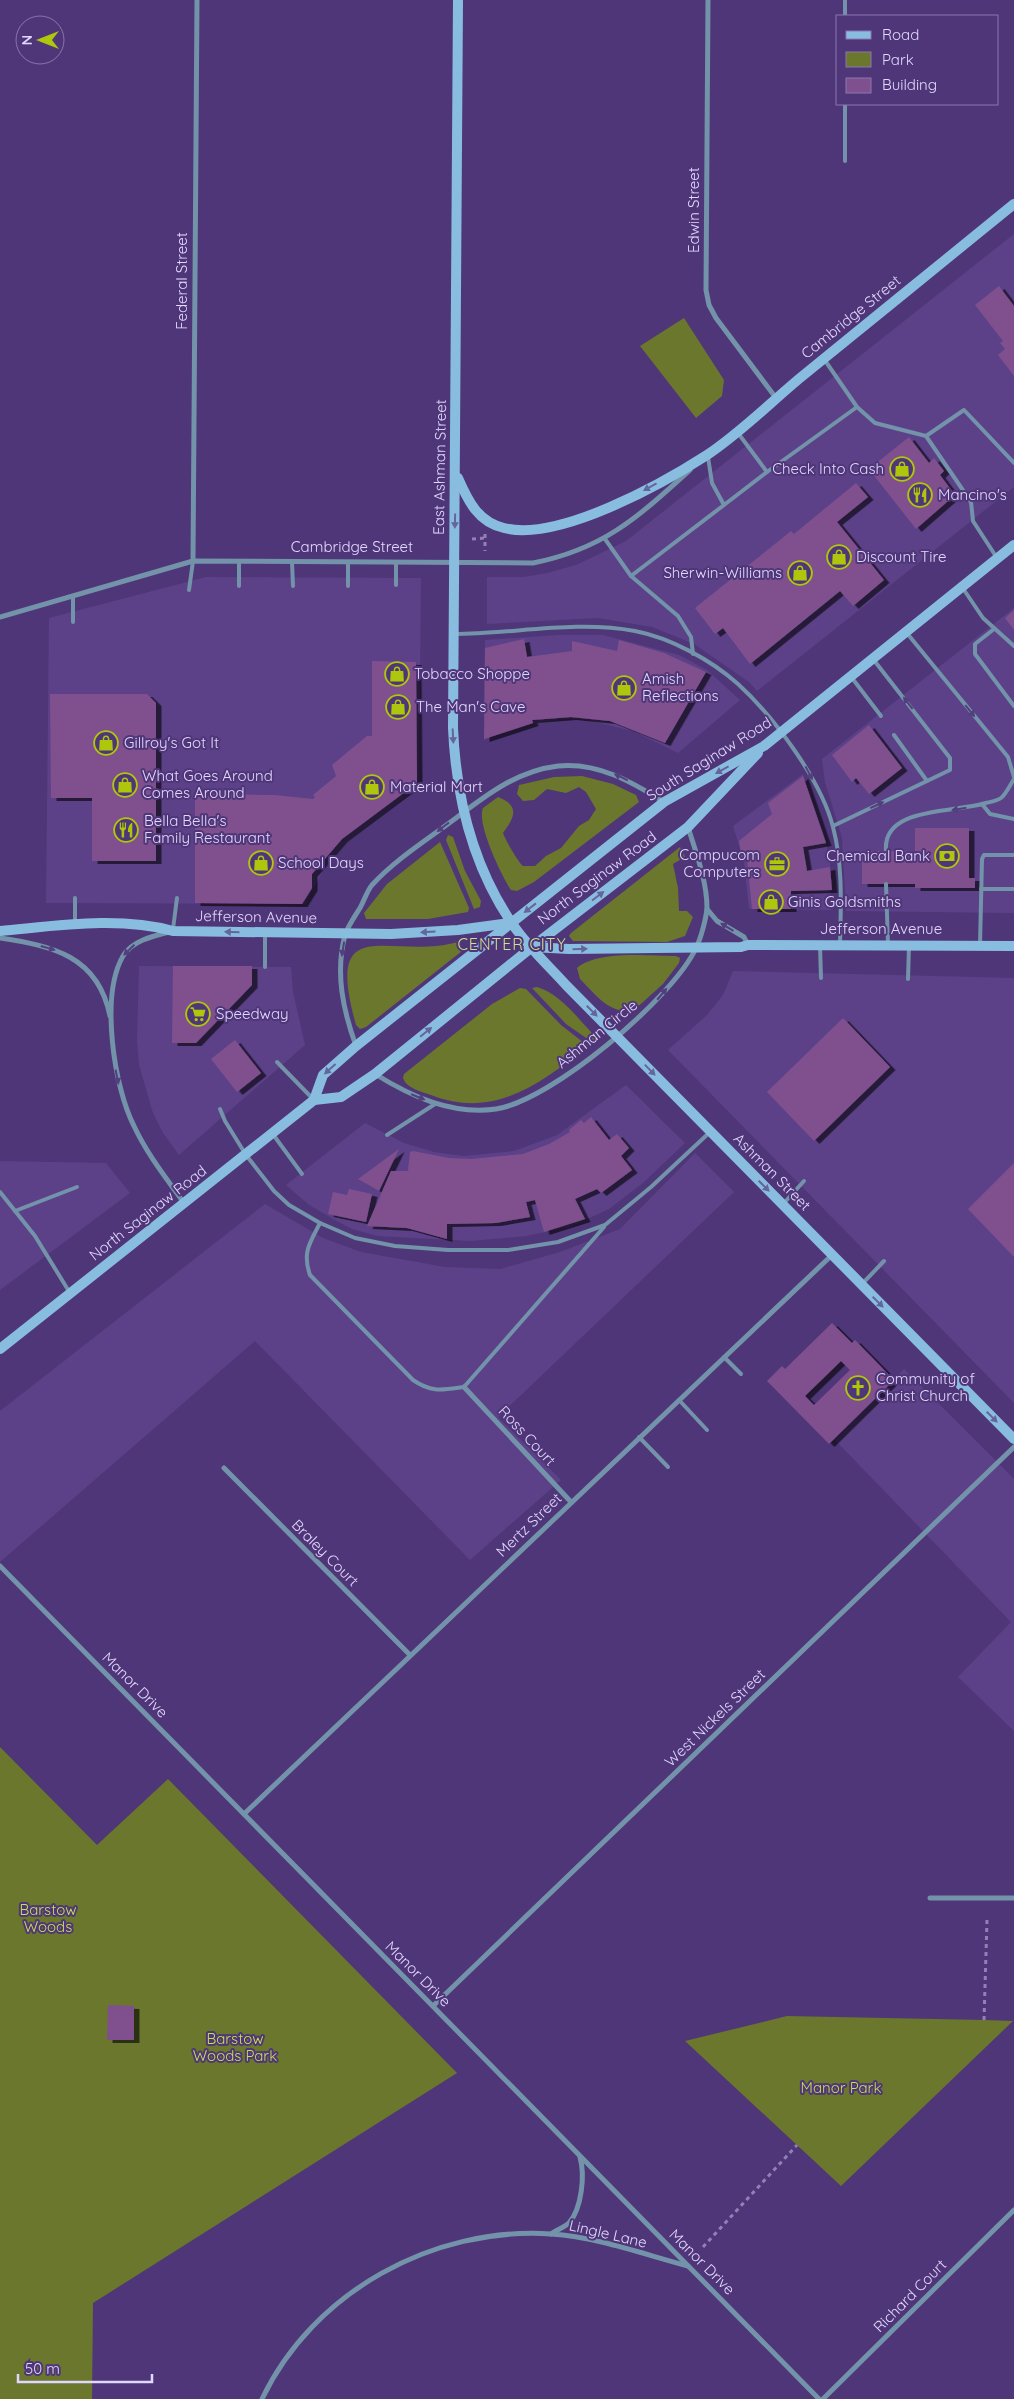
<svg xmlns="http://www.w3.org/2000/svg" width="1014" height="2399" font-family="Quicksand,sans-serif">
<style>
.built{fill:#5c4189}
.green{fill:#6a772d}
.building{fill:#7f508e;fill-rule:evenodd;filter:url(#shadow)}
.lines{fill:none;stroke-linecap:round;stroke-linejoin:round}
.path{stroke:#9381b6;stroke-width:3;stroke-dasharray:4 4;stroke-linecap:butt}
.lane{stroke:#7293a9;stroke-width:4}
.street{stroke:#7293a9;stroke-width:5}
.secondary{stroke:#89bde0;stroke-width:10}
.oneway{fill:#63659c}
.oneway2{fill:#523f7d}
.labels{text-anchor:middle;stroke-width:4;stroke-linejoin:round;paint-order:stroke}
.street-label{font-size:15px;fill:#e2d7fe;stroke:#4f3678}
.poi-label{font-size:15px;fill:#e2d7fe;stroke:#4f3678;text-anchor:start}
.park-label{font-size:15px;fill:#c8df53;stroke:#4f3678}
.neighbourhood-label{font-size:16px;letter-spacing:1px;fill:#cede92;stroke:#4f3678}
</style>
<defs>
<filter id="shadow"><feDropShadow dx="5.5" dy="3" stdDeviation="0" flood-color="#0009"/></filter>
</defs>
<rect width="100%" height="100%" fill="#4f3678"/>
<g class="built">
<path d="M1014,234V487L757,691L749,682L694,644L652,627L598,618L487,624V577H524L547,573L576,565L626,541Z"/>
<path d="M206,577L421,578L419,787L346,843L324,869L305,904L46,903L49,618Z"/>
<path d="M1014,608V913L846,911L842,838L825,782L822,759Z"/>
<path d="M558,635H603L679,655L707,670L740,700L678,753L633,731L583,719H561L531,724L484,740L485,640Z"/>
<path d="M803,774L824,832L830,863L831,910L749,909L744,861L733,826Z"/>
<path d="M139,966L291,967L293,992L305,1045L179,1155L163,1133L153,1113L139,1065L137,1041Z"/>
<path d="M733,971L1014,978V1403L668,1050L707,1015L723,995Z"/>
<path d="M626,1085L685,1143L643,1183L609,1209L570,1227L526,1236L471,1241L377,1236L352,1229L333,1219L308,1204L286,1185L365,1123L404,1143L434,1152L464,1156L514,1151L557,1135Z"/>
<path d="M695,1153L734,1192L498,1417L561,1480L470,1560L255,1341L0,1562V1411L265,1204L323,1238L361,1252L445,1267L500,1269L560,1252L620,1229Z"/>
<path d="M0,1161L106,1163L130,1193L0,1290Z"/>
<path d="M904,1369L1014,1479V1731L958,1677L1011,1622L834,1439Z"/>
</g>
<g class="green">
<path d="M684,318L724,380L722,396L696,418L640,346Z"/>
<path d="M582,776L613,784L636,795L639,802L534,882L517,891L511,890C502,877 476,823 483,808L498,797C521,806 514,818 503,833C505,839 518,862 523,866H535L546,856L561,848L579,826L589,820L596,809L586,792L579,787L566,793L547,789L534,800L523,801L517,794L519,785L554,777Z"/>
<path d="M448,835L453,837L465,871L481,901L480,907L474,909L446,840Z"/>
<path d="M440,842L469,908L468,912L428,919H366L364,913L387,884Z"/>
<path d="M680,847L685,857L673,864L678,888L679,911H687L693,917L685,936L667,942L573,941L569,936L571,933Z"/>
<path d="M458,942L462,946V951L366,1027L360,1029L356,1025C323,908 390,961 458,942Z"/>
<path d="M676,956L680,958L679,963L663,984L633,1011C609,1014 596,995 580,979L577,968C598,950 649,956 676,956Z"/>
<path d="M537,987C561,994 577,1018 594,1035L595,1042H592L566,1024L532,988Z"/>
<path d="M520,988L526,989L561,1025L588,1046C541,1083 495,1120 431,1095C422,1092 406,1088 403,1078L404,1074L492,1004Z"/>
<path d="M0,1747L97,1845L168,1779L457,2073L93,2303L92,2399H0Z"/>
<path d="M787,2016L984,2020L1013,2021L841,2186L685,2041Z"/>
</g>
<g class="building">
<path d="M999,286L1014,306V376L998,355L1005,349L1000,343L1003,341L975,305Z"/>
<path d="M909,437L929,463L934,458L944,471L940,475L955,495L916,529L869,469Z"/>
<path d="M856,483L868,497L837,522L884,580L853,606L840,591L750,664L723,628L715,634L695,608L791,531L794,534Z"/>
<path d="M1014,610V630L1005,618Z"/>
<path d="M524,639L527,657L572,651V641L617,651L619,640L664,653L706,672L665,743L610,721L571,717L532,720L533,723L484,739L485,648Z"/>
<path d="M372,661L416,662L417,783L342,839L312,874V888L302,904L195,903V794L274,795L313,799L315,797L313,795L336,776L332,765L367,736H372Z"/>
<path d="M50,694H147L156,703V861H92V798H51Z"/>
<path d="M869,725L902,768L869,794L856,778L852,782L832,755Z"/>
<path d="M803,776L826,843L803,847L807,871L830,867L832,890L791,891V909H752L747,859L742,860L739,841L772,814L768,803Z"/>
<path d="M915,828H969V878H975V888H915V884H862V851H915Z"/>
<path d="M173,966H252V985L196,1043H172Z"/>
<path d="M843,1018L890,1067L814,1141L767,1092Z"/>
<path d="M235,1040L261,1073L237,1092L211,1059Z"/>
<path d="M591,1117L609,1140L617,1134L629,1148L621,1156L632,1170L601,1193L597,1189L575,1199L585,1219L544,1232L535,1200L526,1202L530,1217L496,1223L447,1224V1239L407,1228L367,1226L391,1171H408L410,1152L413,1151L449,1158L471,1159L523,1154L549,1144L570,1132L569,1130L581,1120L584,1123Z"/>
<path d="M399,1149L379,1191L358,1179Z"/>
<path d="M1014,1163V1257L968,1209Z"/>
<path d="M349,1189L372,1194L366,1222L328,1214L333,1192L347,1195Z"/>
<path d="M832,1323L852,1343L855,1340L894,1380L829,1444L767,1381L782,1366L785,1369ZM841,1361L850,1370L814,1405L805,1396Z"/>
<path d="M108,2005L134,2006V2040H107Z"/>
</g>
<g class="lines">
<g class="path">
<path d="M485,534V551"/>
<path d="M472,539L485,538"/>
<path d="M984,2020L987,1920"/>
<path d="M703,2247L797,2145"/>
</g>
<g class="lane">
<path d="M845,16V0"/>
<path d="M845,161V104"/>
<path d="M824,359L857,407L875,423L926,436"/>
<path d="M738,433L767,472L857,407"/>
<path d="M708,457L712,483L724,505L767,472"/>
<path d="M605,539L631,576L724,505"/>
<path d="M997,558L973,521L971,502L926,436L964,410L1014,463"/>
<path d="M239,562V586"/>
<path d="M292,562L293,586"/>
<path d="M348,562V586"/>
<path d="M631,576L678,616L691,637L693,654"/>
<path d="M396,585V562"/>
<path d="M962,587L983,618L1014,646"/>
<path d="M189,590L193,561"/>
<path d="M73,596V622"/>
<path d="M994,629L975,644V654L1014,706"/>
<path d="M906,632L1008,757L1014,777"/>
<path d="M454,634C513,634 575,620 635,631C671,638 711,660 738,684C774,717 821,780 833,827C843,865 841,905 840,944"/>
<path d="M852,678L881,716"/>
<path d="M894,735L927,781"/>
<path d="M982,804L990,814L1014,819"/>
<path d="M833,826L950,770V758L873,659"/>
<path d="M886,851C882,806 955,813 986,803C990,802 997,801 1001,798C1006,794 1010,785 1014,779"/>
<path d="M886,884L888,944"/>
<path d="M981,889H1014"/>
<path d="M75,922V898"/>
<path d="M173,929L177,898"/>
<path d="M265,932V967"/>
<path d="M980,945L982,859L984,855H1014"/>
<path d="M820,946L821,978"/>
<path d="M908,979L909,946"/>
<path d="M277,1062L312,1098"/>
<path d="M220,1109L225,1121L246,1155L274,1191L289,1205L320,1223L355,1238L395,1246L448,1250H508L558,1242L605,1225L651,1187L710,1132"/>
<path d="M272,1133L302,1174"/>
<path d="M387,1135L435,1104"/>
<path d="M0,1192L35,1236L70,1293"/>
<path d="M784,1203L804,1181"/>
<path d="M15,1211L77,1187"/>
<path d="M320,1223C310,1243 302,1252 310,1275L413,1380C432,1393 442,1390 464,1387L604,1227"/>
<path d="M863,1283L884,1261"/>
<path d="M724,1357L741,1374"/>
<path d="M679,1400L707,1430"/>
<path d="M639,1437L668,1467"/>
</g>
<g class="street">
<path d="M708,0L706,290L709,305L716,318L776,398"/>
<path d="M193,561L197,0"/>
<path d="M0,617L193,561L533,563C604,549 638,517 690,470"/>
<path d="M707,909L717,921L744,937L748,945"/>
<path d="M169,932C153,936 132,941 123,956C100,996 114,1087 134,1126C147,1154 166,1178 184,1203"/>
<path d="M0,938C53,946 98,956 110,1016"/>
<path d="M356,1046C343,1010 335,973 345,935C348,926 355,916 360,908C364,901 367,891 372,885C395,860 425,841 452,821C485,796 516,771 558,766C598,762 632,782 664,802"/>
<path d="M375,1074C412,1097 452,1115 496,1109C551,1101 673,998 696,948C701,938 706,919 707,908C707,881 696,853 688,827"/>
<path d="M464,1387L571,1502"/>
<path d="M224,1468L410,1655"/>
<path d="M0,1566L819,2399"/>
<path d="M244,1814L832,1255"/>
<path d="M930,1898H1014"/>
<path d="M433,2006L1014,1447"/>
<path d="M551,2234C556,2230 565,2227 569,2223C582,2208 585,2175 580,2157"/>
<path d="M262,2399C313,2292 433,2226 551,2234C597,2237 643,2254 688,2266"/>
<path d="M823,2399L1014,2210"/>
</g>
<g class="secondary">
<path d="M458,0L453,728C456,797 472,864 511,922C526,945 548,965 566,985L1014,1439"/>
<path d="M458,478C468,501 478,522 504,528C558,542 662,484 707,455C739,434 770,403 800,378C871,320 943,262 1014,204"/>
<path d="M0,931C56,926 118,916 173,931L391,934L458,930L510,923"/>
<path d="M532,947L569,949L741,947L748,945L1014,946"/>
<path d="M314,1100L341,1097L375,1074L532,947L688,827L758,753"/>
<path d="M0,1349L314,1100L323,1075L356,1046L664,802L764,746L1014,545"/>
</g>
</g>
<defs><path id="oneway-solid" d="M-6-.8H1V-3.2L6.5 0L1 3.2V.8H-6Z" transform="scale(1.25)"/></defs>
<g class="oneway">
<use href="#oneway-solid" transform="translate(650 487) rotate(151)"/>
<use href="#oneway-solid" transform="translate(455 521) rotate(91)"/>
<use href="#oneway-solid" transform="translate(453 736) rotate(87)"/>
<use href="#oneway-solid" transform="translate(722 770) rotate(151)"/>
<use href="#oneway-solid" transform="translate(598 896) rotate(-37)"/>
<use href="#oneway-solid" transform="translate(530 908) rotate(142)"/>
<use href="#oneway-solid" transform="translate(232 932) rotate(-179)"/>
<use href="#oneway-solid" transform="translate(428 932) rotate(177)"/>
<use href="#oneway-solid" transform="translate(580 949) rotate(-2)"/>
<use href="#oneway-solid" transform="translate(592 1011) rotate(45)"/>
<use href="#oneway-solid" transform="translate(426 1032) rotate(-39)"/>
<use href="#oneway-solid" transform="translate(330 1069) rotate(138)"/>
<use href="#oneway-solid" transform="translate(650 1070) rotate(46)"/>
<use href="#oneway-solid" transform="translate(764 1186) rotate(45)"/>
<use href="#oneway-solid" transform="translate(878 1302) rotate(45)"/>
<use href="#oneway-solid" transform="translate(992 1417) rotate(45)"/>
</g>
<g class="oneway2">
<use href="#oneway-solid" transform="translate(908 703) rotate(-128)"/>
<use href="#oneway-solid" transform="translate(970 711) rotate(51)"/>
<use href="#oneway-solid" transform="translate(809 773) rotate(62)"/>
<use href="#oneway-solid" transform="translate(621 777) rotate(-154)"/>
<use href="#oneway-solid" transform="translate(877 805) rotate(-25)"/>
<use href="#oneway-solid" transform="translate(959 809) rotate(171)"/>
<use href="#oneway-solid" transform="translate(443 827) rotate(143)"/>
<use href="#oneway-solid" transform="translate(727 927) rotate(-149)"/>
<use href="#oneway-solid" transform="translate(48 948) rotate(16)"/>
<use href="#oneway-solid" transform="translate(343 949) rotate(99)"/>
<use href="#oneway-solid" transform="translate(129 950) rotate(136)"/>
<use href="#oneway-solid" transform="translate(662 994) rotate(-50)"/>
<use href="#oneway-solid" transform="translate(117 1077) rotate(79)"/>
<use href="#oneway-solid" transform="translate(418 1097) rotate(22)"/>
</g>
<defs>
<g id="shop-ring" transform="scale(1.25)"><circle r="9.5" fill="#4f3678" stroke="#aec60b" stroke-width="1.5"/><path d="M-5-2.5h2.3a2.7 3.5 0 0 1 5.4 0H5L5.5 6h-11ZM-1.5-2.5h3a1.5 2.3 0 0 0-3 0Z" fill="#aec60b"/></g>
<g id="restaurant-ring" transform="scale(1.25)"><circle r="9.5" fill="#4f3678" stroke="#aec60b" stroke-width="1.5"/><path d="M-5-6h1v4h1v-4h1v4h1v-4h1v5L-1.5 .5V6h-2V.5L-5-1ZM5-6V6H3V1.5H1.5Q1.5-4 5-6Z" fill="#aec60b"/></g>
<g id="bank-ring" transform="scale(1.25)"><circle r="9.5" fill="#4f3678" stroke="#aec60b" stroke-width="1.5"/><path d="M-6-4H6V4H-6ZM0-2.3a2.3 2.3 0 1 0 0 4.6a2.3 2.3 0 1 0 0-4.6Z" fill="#aec60b"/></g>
<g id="office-ring" transform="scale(1.25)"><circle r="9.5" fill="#4f3678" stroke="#aec60b" stroke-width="1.5"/><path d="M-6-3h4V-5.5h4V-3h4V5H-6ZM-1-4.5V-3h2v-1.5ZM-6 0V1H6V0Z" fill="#aec60b"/></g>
<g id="supermarket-ring" transform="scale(1.25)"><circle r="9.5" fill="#4f3678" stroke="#aec60b" stroke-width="1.5"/><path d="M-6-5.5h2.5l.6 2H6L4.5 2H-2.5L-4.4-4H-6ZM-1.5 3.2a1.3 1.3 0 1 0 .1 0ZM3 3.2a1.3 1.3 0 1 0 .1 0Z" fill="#aec60b"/></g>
<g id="church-ring" transform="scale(1.25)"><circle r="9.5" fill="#4f3678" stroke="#aec60b" stroke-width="1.5"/><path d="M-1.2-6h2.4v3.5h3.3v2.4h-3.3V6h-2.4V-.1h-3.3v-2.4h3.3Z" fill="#aec60b"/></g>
</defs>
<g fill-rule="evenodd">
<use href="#shop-ring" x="902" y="469"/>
<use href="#restaurant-ring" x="920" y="495"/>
<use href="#shop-ring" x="839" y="557"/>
<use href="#shop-ring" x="800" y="573"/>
<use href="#shop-ring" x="397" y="674"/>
<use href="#shop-ring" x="624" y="688"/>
<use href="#shop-ring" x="398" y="707"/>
<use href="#shop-ring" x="106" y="743"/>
<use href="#shop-ring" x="125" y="785"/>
<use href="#shop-ring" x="372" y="787"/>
<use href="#restaurant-ring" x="126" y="830"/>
<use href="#bank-ring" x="947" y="856"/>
<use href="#shop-ring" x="261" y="863"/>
<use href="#office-ring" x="777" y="864"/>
<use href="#shop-ring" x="771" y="902"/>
<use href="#supermarket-ring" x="198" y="1014"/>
<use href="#church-ring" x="858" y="1388"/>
</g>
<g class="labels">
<g class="street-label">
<text transform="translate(694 210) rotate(-90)" y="5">Edwin Street</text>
<text transform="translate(182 281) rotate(-90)" y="5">Federal Street</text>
<text transform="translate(851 317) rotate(-39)" y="5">Cambridge Street</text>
<text transform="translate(440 467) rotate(-89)" y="5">East Ashman Street</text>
<text x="352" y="552">Cambridge Street</text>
<text transform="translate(709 759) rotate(-32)" y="5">South Saginaw Road</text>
<text transform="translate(597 878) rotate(-37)" y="5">North Saginaw Road</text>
<text transform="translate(256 917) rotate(1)" y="5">Jefferson Avenue</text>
<text x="881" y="934">Jefferson Avenue</text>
<text transform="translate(597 1034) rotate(-39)" y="5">Ashman Circle</text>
<text transform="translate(772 1172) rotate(45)" y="5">Ashman Street</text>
<text transform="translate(148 1213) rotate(-38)" y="5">North Saginaw Road</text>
<text transform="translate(527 1436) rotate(47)" y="5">Ross Court</text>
<text transform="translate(529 1525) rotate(-44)" y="5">Mertz Street</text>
<text transform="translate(325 1553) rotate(45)" y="5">Braley Court</text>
<text transform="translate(135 1685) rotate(45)" y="5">Manor Drive</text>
<text transform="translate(715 1718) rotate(-44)" y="5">West Nickels Street</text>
<text transform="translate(418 1974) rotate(45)" y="5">Manor Drive</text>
<text transform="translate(608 2234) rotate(13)" y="5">Lingle Lane</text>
<text transform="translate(702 2262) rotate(45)" y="5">Manor Drive</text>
<text transform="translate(910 2296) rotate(-45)" y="5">Richard Court</text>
</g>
<g class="poi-label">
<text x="884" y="474" text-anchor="end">Check Into Cash</text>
<text x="938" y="500">Mancino's</text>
<text x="856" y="562">Discount Tire</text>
<text x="782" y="578" text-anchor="end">Sherwin-Williams</text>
<text x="414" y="679">Tobacco Shoppe</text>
<text x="642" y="684">Amish<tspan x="642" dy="17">Reflections</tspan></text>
<text x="416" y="712">The Man's Cave</text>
<text x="124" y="748">Gillroy's Got It</text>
<text x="142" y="781">What Goes Around<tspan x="142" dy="17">Comes Around</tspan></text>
<text x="390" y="792">Material Mart</text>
<text x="144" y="826">Bella Bella's<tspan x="144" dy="17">Family Restaurant</tspan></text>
<text x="760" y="860" text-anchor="end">Compucom<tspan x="760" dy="17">Computers</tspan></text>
<text x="930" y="861" text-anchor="end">Chemical Bank</text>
<text x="278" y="868">School Days</text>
<text x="788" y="907">Ginis Goldsmiths</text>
<text x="216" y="1019">Speedway</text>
<text x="876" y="1384">Community of<tspan x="876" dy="17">Christ Church</tspan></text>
</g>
<g class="park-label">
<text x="48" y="1915">Barstow<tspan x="48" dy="17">Woods</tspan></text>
<text x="235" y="2044">Barstow<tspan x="235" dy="17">Woods Park</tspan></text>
<text x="841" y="2093">Manor Park</text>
</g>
<g class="neighbourhood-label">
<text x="512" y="950">CENTER CITY</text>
</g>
</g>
<rect x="836" y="15" width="162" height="90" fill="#4f3678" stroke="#8a76ae"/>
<rect x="846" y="31" width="25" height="8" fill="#89bde0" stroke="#8a76ae"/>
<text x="882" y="40" font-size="15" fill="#e2d7fe">Road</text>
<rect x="846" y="52" width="25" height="15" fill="#6a772d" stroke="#8a76ae"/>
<text x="882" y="65" font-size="15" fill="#e2d7fe">Park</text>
<rect x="846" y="78" width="25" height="15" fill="#7f508e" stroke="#8a76ae"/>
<text x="882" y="90" font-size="15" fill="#e2d7fe">Building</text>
<g transform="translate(40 40) rotate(270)"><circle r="24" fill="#4f3678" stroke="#8a76ae"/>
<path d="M0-4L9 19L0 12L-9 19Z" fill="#aec60b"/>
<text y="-8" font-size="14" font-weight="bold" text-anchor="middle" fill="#e2d7fe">N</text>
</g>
<path d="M18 2374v8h134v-8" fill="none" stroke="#e2d7fe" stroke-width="2.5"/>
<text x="25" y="2374" font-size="15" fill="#e2d7fe" stroke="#4f3678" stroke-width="4" paint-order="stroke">50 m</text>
</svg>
